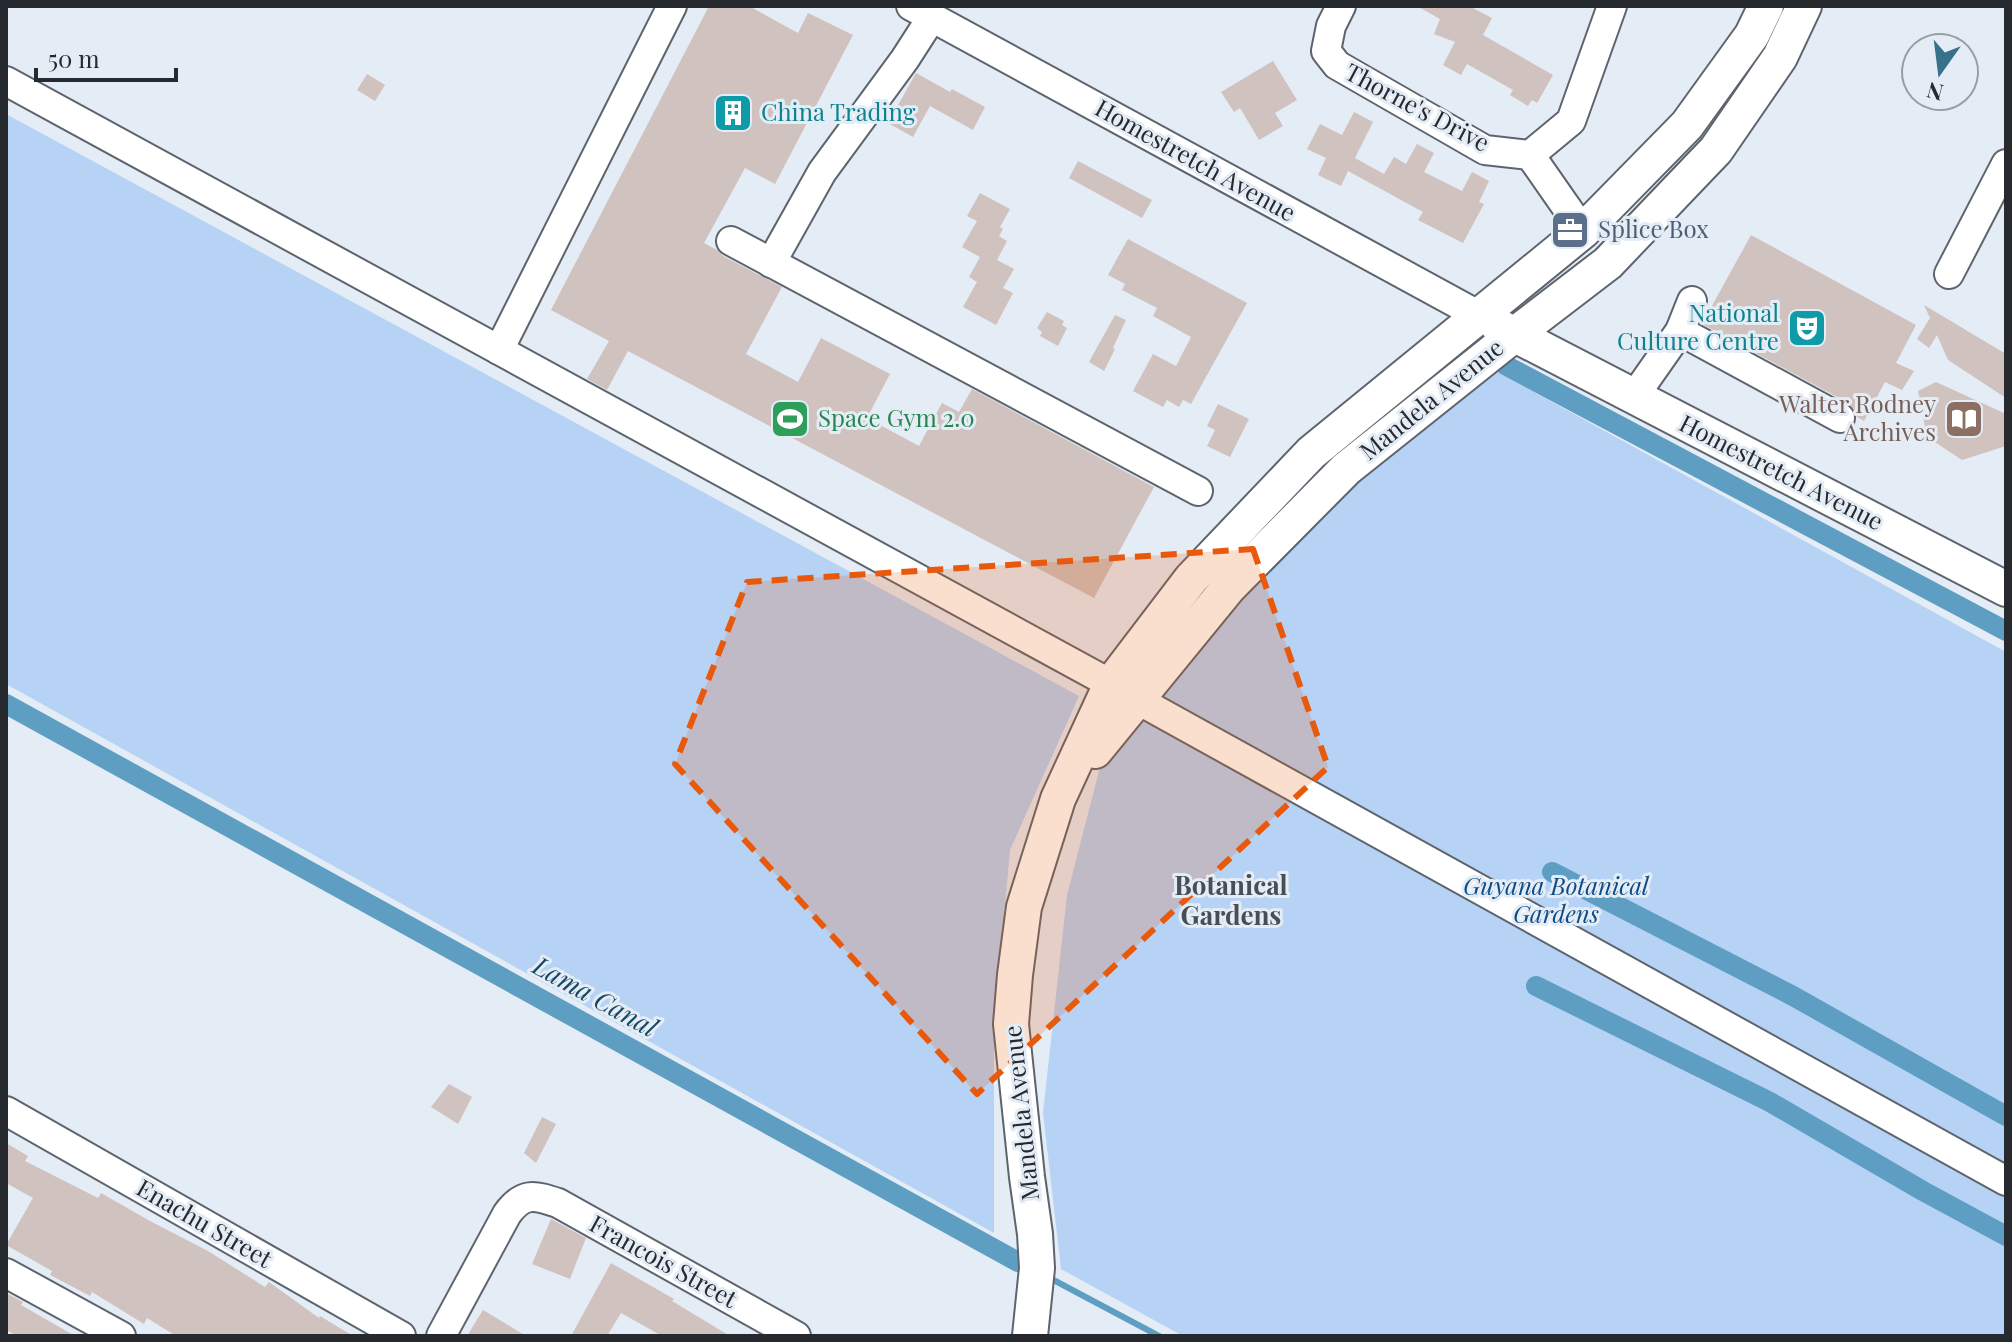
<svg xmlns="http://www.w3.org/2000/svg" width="2012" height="1342" font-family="'Playfair Display',serif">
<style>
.green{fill:#b6d3f5}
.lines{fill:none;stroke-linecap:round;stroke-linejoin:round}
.stream{stroke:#5e9ec3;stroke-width:6}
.canal{stroke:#5e9ec3;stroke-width:20}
.building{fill:#d0c2bf}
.minor-casing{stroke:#5d646d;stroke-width:32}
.major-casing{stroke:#5d646d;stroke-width:38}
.minor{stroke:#fff;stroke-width:28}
.major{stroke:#fff;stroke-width:34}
.marked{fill:#e8590c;fill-opacity:0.2;stroke:#e8590c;stroke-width:6;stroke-dasharray:16 10;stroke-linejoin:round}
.labels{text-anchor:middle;stroke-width:6;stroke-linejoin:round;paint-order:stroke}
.street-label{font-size:24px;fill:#26292d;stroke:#e4ecf6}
.culture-label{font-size:24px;fill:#0d838f;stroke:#e4ecf6;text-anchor:start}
.service-label{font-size:24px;fill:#4e5e75;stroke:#e4ecf6;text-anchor:start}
.education-label{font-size:24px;fill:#785e54;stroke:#e4ecf6;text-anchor:end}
.leisure-label{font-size:24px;fill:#27864d;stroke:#e4ecf6;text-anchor:start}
.park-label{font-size:24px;font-style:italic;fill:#0d4b86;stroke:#e4ecf6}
.neighbourhood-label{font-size:26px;font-weight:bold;fill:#474e56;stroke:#e4ecf6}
.water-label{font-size:26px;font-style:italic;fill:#154863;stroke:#e4ecf6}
</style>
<rect width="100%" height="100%" fill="#e4ecf6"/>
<g class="green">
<path d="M6,114L1079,696L1010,850L994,1029V1233L6,684Z"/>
<path d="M1496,371L2006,652V1336H1183L1061,1269L1043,1113L1067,895L1099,771L1196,645L1341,495Z"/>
</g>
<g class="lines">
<path class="stream" d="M1046,1276L1159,1336"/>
<g class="canal">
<path d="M1505,365L2006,631"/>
<path d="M6,704L1018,1262"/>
<path d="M1552,872L1793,996L2006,1116"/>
<path d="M1536,986L1770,1102L1923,1191L2006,1236"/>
</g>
</g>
<g class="building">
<path d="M709,6H749L798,33L808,13L853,35L775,184L745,168L704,243L717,250L723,256L782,287L746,354L798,382L821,338L890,374L867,418L919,446L942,403L959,412L972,389L1154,487L1094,598L628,351L607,390L587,379L609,341L551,310Z"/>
<path d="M1417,6H1469L1492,18L1483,35L1553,75L1537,103L1532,100L1528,106L1510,95L1513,90L1467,64L1461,75L1443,65L1455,42L1434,34L1440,19Z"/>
<path d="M1273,61L1297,100L1275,113L1283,126L1259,140L1240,108L1234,112L1221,92Z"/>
<path d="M916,73L950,92L952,89L985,107L973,130L930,106L913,137L888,123Z"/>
<path d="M367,74L385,85L375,101L357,90Z"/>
<path d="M1354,112L1373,122L1355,158L1384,174L1394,157L1406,164L1417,144L1434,153L1424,172L1462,191L1472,172L1489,181L1479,202L1484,204L1463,243L1418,220L1423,212L1348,171L1341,186L1318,175L1326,158L1307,149L1320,124L1342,135Z"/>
<path d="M1078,161L1152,200L1142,218L1069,178Z"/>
<path d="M980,193L1010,209L1000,227L1003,229L999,236L1007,241L997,260L1014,269L1003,288L1013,293L996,325L963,307L977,282L969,277L980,257L962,247L977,221L967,216Z"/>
<path d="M1751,235L1916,325L1896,363L1914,371L1902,390L1885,382L1864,421L1857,417L1854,409L1848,403L1702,324Z"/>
<path d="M1128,239L1247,303L1191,404L1183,400L1179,407L1167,400L1163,407L1133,391L1153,354L1176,366L1191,337L1153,316L1157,308L1122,290L1125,284L1108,275Z"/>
<path d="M1924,305L2006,354V398L1948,360L1937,335L1929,348L1917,339L1930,318Z"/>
<path d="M1047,312L1064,321L1062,325L1067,328L1058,346L1040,336L1042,332L1037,328Z"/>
<path d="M1115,315L1126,320L1113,348L1115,349L1104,371L1089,362Z"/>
<path d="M1936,382L2006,414V446L1962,460L1927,437L1918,391Z"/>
<path d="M1218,404L1249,419L1230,457L1207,446L1215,430L1207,426Z"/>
<path d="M449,1084L472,1097L458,1124L431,1107Z"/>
<path d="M542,1117L556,1124L536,1163L524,1153Z"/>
<path d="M6,1143L28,1156L25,1161L98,1198L101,1193L150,1221L208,1251L265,1287L269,1282L319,1318L320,1316L353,1336H176L147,1318L144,1324L92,1292L90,1296L50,1275L52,1271L6,1245L33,1198L6,1183Z"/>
<path d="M551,1219L586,1238L570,1279L532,1264Z"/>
<path d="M611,1263L674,1299L672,1301L730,1336H662L621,1313L607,1336H571Z"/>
<path d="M6,1293L23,1302L21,1305L75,1336H17L8,1331L6,1335Z"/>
<path d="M483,1310L526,1336H467Z"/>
</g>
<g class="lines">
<g class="minor-casing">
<g id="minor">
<path d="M911,6L1480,316"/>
<path d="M1341,6L1331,26L1326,51L1337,65L1485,150L1530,155L1571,121L1612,6"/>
<path d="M6,81L1111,684L1136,699L2006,1181"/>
<path d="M1530,155L1583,231"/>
<path d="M731,241L1198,491"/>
<path d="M771,263L822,172L905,59L932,17"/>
<path d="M1949,274L2006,164"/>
<path d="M1680,331L1840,418"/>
<path d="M499,350L672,6"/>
<path d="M1633,398L1680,331L1692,301"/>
<path d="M6,1111L401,1336"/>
<path d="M6,1273L121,1336"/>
<path d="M441,1336L507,1214C523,1192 534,1195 558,1203L796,1336"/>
</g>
</g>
<g class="major-casing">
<g id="major">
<path d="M1498,326L2006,589"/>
<path d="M1095,751L1229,587L1346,469L1514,335L1608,263L1716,150L1780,57L1804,6"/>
<path d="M1030,1336L1037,1268L1035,1234L1027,1177L1011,1024L1015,975L1024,907L1058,799L1111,684L1191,579L1311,453L1583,231L1687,125L1752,35L1766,6"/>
</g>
</g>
<use href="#minor" class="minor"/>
<use href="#major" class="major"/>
</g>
<path class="marked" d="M1253,549L1328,767L977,1094L675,764L747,582Z"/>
<defs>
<g id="building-square" transform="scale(2)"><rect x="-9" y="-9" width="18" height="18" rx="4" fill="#0f9aa8" stroke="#e4ecf6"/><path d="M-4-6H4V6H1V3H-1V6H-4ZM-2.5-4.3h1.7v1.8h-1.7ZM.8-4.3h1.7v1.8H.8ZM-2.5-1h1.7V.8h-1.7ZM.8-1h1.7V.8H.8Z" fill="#fff"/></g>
<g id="office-square" transform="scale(2)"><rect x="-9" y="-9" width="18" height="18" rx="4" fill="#5c6f8a" stroke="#e4ecf6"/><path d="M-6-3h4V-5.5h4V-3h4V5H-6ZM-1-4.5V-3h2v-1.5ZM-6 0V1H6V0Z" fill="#fff"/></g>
<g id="theatre-square" transform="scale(2)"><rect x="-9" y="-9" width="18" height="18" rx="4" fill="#0f9aa8" stroke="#e4ecf6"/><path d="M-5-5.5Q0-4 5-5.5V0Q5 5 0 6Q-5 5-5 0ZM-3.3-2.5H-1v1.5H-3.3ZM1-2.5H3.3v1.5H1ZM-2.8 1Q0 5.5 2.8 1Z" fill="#fff"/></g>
<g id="stadium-square" transform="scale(2)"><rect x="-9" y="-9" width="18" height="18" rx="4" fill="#2e9e5b" stroke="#e4ecf6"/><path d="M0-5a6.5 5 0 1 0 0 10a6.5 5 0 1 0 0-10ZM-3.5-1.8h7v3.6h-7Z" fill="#fff"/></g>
<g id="library-square" transform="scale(2)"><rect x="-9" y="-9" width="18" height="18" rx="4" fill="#8d6e63" stroke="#e4ecf6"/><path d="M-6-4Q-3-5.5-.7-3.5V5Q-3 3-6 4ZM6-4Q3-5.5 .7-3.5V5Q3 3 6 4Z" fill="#fff"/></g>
</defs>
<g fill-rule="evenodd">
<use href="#building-square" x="733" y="113"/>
<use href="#office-square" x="1570" y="230"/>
<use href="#theatre-square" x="1807" y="328"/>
<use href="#stadium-square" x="790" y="419"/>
<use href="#library-square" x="1964" y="419"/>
</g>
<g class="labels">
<g class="street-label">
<text transform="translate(1417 108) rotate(28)" y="8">Thorne's Drive</text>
<text transform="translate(1195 161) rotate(29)" y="8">Homestretch Avenue</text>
<text transform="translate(1432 400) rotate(-39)" y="8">Mandela Avenue</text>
<text transform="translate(1781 473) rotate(27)" y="8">Homestretch Avenue</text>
<text transform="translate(1022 1113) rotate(-96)" y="8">Mandela Avenue</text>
<text transform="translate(204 1224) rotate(30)" y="8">Enachu Street</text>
<text transform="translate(663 1262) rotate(29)" y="8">Francois Street</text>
</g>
<g class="culture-label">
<text x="761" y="121">China Trading</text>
<text x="1779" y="322" text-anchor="end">National<tspan x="1779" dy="28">Culture Centre</tspan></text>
</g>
<g class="service-label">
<text x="1598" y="238">Splice Box</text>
</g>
<g class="education-label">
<text x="1936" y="413">Walter Rodney<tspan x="1936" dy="28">Archives</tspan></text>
</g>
<g class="leisure-label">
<text x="818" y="427">Space Gym 2.0</text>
</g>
<g class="park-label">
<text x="1556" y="895">Guyana Botanical<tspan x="1556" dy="28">Gardens</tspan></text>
</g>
<g class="neighbourhood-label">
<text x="1231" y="895">Botanical<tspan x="1231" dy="30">Gardens</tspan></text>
</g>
<g class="water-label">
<text transform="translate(595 997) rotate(29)" y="9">Lama Canal</text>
</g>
</g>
<rect width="2012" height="1342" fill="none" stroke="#26292d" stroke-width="16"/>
<g transform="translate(1940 72) rotate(194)"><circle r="38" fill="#e4ecf6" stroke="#989ea6" stroke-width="2"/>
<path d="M0-6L14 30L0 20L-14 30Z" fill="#37718a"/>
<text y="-12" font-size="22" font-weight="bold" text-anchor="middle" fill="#26292d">N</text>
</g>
<path d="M36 68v12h140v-12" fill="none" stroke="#26292d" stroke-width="4"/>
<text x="48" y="68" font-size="24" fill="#26292d" stroke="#e4ecf6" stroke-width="6" paint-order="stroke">50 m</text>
</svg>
